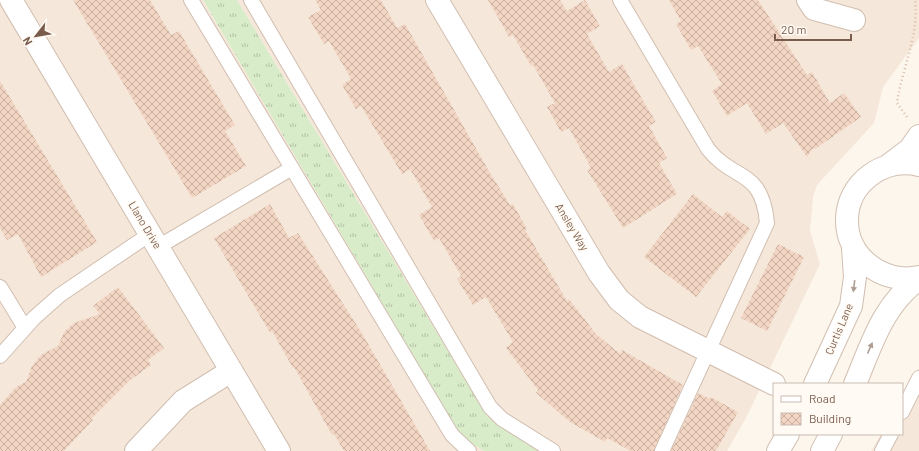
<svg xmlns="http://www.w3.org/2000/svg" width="919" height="451" font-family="Barlow,sans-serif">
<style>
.residential{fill:#f5e8da}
.grass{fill:url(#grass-tufts)}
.building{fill:url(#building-cross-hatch)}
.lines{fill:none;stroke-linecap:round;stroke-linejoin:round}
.service-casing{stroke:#d1beb0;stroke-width:16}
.minor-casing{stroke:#d1beb0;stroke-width:24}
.tertiary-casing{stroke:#d1beb0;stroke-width:24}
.path{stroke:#d9b8a5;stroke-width:2.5;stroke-dasharray:1 3;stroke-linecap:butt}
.service{stroke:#fff;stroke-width:14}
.minor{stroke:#fff;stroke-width:22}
.tertiary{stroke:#fff;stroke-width:22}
.oneway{fill:#af9d94}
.labels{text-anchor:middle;stroke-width:3;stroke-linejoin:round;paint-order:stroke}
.street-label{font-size:11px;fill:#7a5c4d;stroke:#fffaf3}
</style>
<defs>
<pattern id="grass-tufts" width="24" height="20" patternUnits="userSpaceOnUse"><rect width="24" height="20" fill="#d8ecc9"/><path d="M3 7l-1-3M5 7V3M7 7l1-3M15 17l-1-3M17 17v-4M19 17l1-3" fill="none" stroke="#b4c2a5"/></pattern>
<pattern id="building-cross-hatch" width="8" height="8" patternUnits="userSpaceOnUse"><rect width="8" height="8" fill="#f3d5c3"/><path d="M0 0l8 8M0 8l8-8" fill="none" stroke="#cab0a1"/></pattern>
</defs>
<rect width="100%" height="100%" fill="#fdf6ec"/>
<g class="residential">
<path d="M0,0H203L461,437L484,451H0Z"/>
<path d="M237,0H919V38L883,87L874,123L817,185L813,197L810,231L820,264L746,418L727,451H543L487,416Z"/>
<path d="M919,368V451H871L881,434H902V397Z"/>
</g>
<path class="grass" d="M203,0H237L487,416L543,451H484L461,437Z"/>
<g class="building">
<path d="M73,0H150L171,35L179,31L235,125L225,131L246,166L192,198Z"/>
<path d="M315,0H381L397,28L405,24L490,173L510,205L513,204L527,229L525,230L567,301L569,299L596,334L620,354L622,350L683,385L654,451H631L607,438L605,442L570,422L536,393L538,390L506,348L513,342L486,297L473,305L457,279L461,276L439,238L434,241L419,215L432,207L410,169L402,174L361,106L356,109L342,85L351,79L329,41L324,44L308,17L321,10Z"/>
<path d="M488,0H560L567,11L585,0L600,26L587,34L609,72L622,64L641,97L656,122L649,126L667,158L659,163L677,194L623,228L587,170L591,168L569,128L561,132L547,107L555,103L533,65L531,66L513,35L509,37Z"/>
<path d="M669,0H758L807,75L812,72L830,103L844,93L861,117L815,149L813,148L807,157L783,123L766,134L747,103L727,116L712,91L722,84L698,46L691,50L676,24L681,21Z"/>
<path d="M0,81L97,242L41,277L18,234L7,240L0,228Z"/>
<path d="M693,194L722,217L727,211L750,229L696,297L644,257Z"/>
<path d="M270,204L289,238L298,233L363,335L430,451H344L334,434L332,435L294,367L293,368L272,331L270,333L214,238Z"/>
<path d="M778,244L804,257L767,331L741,318Z"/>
<path d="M118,287L164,348L148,360L151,365L129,381L91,419L93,420L64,451H0V405L16,387L26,382L32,366L41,355L58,346L64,332L74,323L100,314L93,306Z"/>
<path d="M698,393L710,399L711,397L738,412L716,451H671Z"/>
</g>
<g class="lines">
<g class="service-casing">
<g id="service">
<path d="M191,0L452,435L469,451"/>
<path d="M251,0L490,407L502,419L553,451"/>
<path d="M620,0L708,149C734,182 762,168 767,223L662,451"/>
<path d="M158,247L292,168"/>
<path d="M0,287L25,328"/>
<path d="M0,356L34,318L60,295L150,234"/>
<path d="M902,412L919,378"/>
<path d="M882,451L891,434"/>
</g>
</g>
<g class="minor-casing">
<g id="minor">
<path d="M11,0L279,451"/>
<path d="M437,0L599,273L619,300L640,317L774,384"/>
<path d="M808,0L814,9L854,20"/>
<path d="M136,451L183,401L231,371"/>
</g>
</g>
<g class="tertiary-casing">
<g id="tertiary">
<path d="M889,165L910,149L919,136"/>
<path d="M919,165C884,157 848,182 847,219C846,257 883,285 919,277"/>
<path d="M815,384L851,306L855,277L853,248"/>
<path d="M855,384C871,346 883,304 919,279"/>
<path d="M778,451L788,434"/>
<path d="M822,451L831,434"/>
</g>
</g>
<path class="path" d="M907,117L897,103C902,68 919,37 915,0"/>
<use href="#service" class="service"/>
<use href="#minor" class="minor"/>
<use href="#tertiary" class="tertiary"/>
</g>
<defs><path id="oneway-solid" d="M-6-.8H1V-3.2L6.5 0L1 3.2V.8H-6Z"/></defs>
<g class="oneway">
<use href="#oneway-solid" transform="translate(854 286) rotate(97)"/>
<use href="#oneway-solid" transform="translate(870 348) rotate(-66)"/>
</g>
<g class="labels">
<g class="street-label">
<text transform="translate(145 225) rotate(59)" y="4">Llano Drive</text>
<text transform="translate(572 227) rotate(59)" y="4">Ansley Way</text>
<text transform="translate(839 329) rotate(-67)" y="4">Curtis Lane</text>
</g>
</g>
<rect x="773" y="383" width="130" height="52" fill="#fffaf3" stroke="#cabbb1"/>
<rect x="781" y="396" width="20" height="6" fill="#ffffff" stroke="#cabbb1"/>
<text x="809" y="403" font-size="12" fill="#7a5c4d">Road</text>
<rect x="781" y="413" width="20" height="12" fill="url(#building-cross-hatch)" stroke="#cabbb1"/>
<text x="809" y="423" font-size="12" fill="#7a5c4d">Building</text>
<g transform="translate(36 36) rotate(239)" stroke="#fffaf3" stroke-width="3" paint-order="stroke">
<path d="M0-3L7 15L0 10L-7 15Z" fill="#7a5c4d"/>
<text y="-6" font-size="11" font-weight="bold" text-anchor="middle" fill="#7a5c4d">N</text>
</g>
<path d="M775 34v6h76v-6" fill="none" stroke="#7a5c4d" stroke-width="2"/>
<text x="781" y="34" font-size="12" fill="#7a5c4d" stroke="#fffaf3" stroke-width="3" paint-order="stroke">20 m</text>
</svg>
